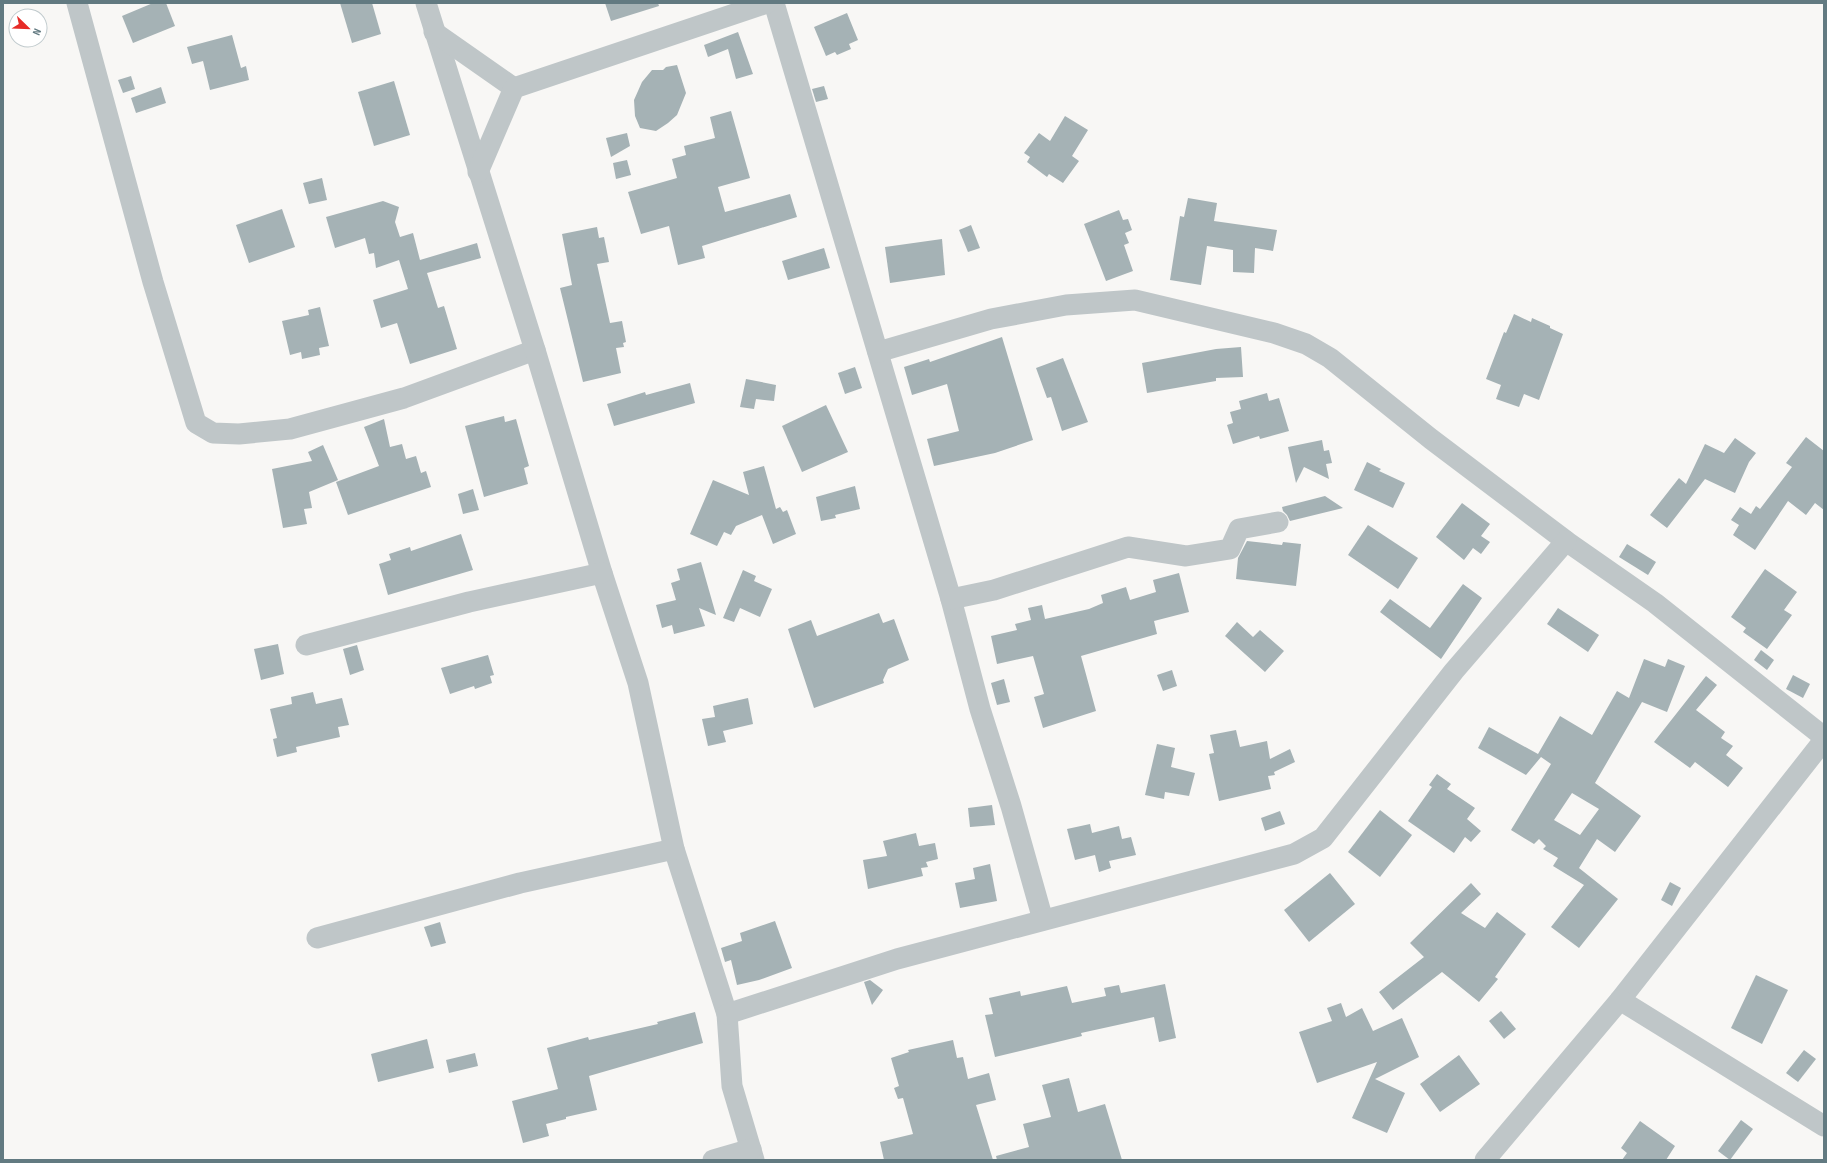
<svg xmlns="http://www.w3.org/2000/svg" width="1827" height="1163" font-family="'Sofia Sans Condensed',sans-serif">
<style>
.building{fill:#a5b2b5;fill-rule:evenodd}
.lines{fill:none;stroke-linecap:round;stroke-linejoin:round}
.minor{stroke:#bfc6c8;stroke-width:21}
</style>
<rect width="100%" height="100%" fill="#f8f7f5"/>
<g class="building">
<path d="M153,3H166L175,26L133,43L122,16Z"/>
<path d="M340,3H372L381,34L352,43Z"/>
<path d="M605,3H658L659,6L611,21Z"/>
<path d="M847,13L858,40L849,44L851,49L837,55L835,52L826,56L814,27Z"/>
<path d="M738,32L753,74L736,79L728,49L708,57L704,45Z"/>
<path d="M232,35L241,68L246,66L249,80L210,90L203,61L192,64L187,47Z"/>
<path d="M677,65L686,93L677,115L668,123L656,131L640,128L635,116L634,100L642,82L652,70H663L666,67Z"/>
<path d="M131,76L135,89L123,93L118,80Z"/>
<path d="M394,81L410,135L374,146L358,92Z"/>
<path d="M824,86L828,99L816,102L812,89Z"/>
<path d="M161,87L166,103L136,113L131,98Z"/>
<path d="M731,111L750,178L718,187L725,212L790,194L797,217L702,246L705,258L678,265L669,226L641,234L628,192L677,178L672,159L686,155L684,146L715,138L710,117Z"/>
<path d="M1065,116L1088,130L1072,156L1079,161L1063,183L1049,174L1047,177L1027,162L1030,157L1024,153L1039,133L1050,141Z"/>
<path d="M627,133L630,146L611,157L606,138Z"/>
<path d="M627,160L631,175L616,179L613,163Z"/>
<path d="M322,178L327,200L309,204L303,183Z"/>
<path d="M1188,198L1217,203L1214,221L1277,230L1273,251L1255,248L1254,273L1233,272V250L1207,246L1201,285L1170,280L1180,216L1184,217Z"/>
<path d="M383,201L399,207L395,222L400,237L413,233L420,260L477,243L481,258L427,273L438,308L444,306L457,349L410,364L397,323L381,328L373,300L408,289L399,260L376,268L374,253L369,254L365,238L335,248L326,217Z"/>
<path d="M282,209L295,247L249,263L236,225Z"/>
<path d="M1119,210L1123,220L1128,219L1132,230L1125,233L1129,243L1124,245L1133,271L1106,281L1084,224Z"/>
<path d="M971,225L980,248L968,252L959,230Z"/>
<path d="M597,227L599,238L604,237L609,262L597,264L610,323L622,321L626,342L623,343L624,347L616,348L621,373L583,382L560,288L572,285L562,234Z"/>
<path d="M942,239L945,275L890,283L885,247Z"/>
<path d="M824,248L830,268L788,280L782,261Z"/>
<path d="M320,307L329,346L319,348L320,355L302,359L301,352L290,355L282,321L309,315L308,310Z"/>
<path d="M1514,314L1531,322L1532,318L1550,326V328L1563,334L1539,400L1524,394L1519,407L1496,399L1501,385L1486,379L1504,332L1506,333Z"/>
<path d="M1002,337L1033,440L995,453L934,466L927,439L959,431L947,384L912,395L904,367L929,359L930,362Z"/>
<path d="M1241,347L1243,377L1216,378V381L1147,393L1142,363L1216,349Z"/>
<path d="M1063,358L1088,422L1062,431L1051,397L1047,398L1036,368Z"/>
<path d="M855,367L862,388L845,394L838,373Z"/>
<path d="M746,379L776,385L774,401L756,399L754,409L740,407Z"/>
<path d="M690,383L695,403L614,426L607,404L645,392L646,395Z"/>
<path d="M1267,393L1269,401L1279,398L1289,431L1260,439L1259,436L1233,444L1227,425L1233,423L1230,412L1241,409L1239,401Z"/>
<path d="M826,405L848,452L802,472L782,426Z"/>
<path d="M504,416L505,422L516,419L529,466L524,468L528,484L484,497L465,426Z"/>
<path d="M384,419L390,447L402,444L406,459L416,456L421,473L426,471L431,487L348,515L336,482L379,466L364,427Z"/>
<path d="M1806,437L1824,451V510L1815,503L1806,515L1788,501L1755,550L1733,535L1739,525L1731,520L1740,507L1751,514L1756,506L1760,509L1792,467L1786,463Z"/>
<path d="M1735,438L1756,453L1749,462L1735,493L1705,479L1667,528L1650,515L1679,478L1686,484L1705,444L1724,453Z"/>
<path d="M1322,440L1324,451L1329,450L1332,463L1326,464L1329,479L1304,467L1296,483L1288,447Z"/>
<path d="M323,445L338,480L309,492L312,508L304,509L307,524L283,528L272,469L312,461L308,452Z"/>
<path d="M1367,462L1381,469L1379,471L1405,483L1393,508L1354,490Z"/>
<path d="M764,466L776,509L780,507L783,512L787,510L796,534L773,544L762,515L736,526L731,535L724,532L717,546L690,534L713,480L749,495L743,472Z"/>
<path d="M855,486L860,509L835,515L836,518L821,521L816,497Z"/>
<path d="M473,489L479,510L463,514L458,494Z"/>
<path d="M1325,496L1343,508L1290,521L1287,515L1283,511L1282,507Z"/>
<path d="M1462,503L1490,524L1481,536L1490,542L1481,554L1473,548L1464,560L1436,537Z"/>
<path d="M1368,525L1418,558L1398,589L1348,555Z"/>
<path d="M461,534L473,570L388,595L379,564L391,560L389,554L410,547L411,551Z"/>
<path d="M1247,541L1282,545L1283,542L1301,544L1296,586L1236,579L1238,558Z"/>
<path d="M1627,544L1656,562L1648,575L1619,557Z"/>
<path d="M701,562L716,615L699,608L705,626L674,634L672,625L662,628L656,605L676,600L671,583L680,580L677,569Z"/>
<path d="M1765,569L1797,592L1784,610L1792,615L1767,649L1743,632L1746,628L1731,617Z"/>
<path d="M743,570L756,576L754,581L772,589L760,617L740,608L734,622L723,618Z"/>
<path d="M1179,573L1189,612L1154,621L1157,634L1081,656L1096,711L1043,728L1034,697L1044,694L1033,656L997,664L991,636L1017,630L1015,624L1031,620L1028,608L1042,605L1045,619L1089,609L1103,603L1101,595L1126,587L1130,600L1156,592L1153,580Z"/>
<path d="M1463,584L1482,598L1441,659L1380,612L1390,599L1430,628Z"/>
<path d="M1558,608L1599,635L1588,652L1547,624Z"/>
<path d="M879,613L883,623L894,619L909,660L888,669L883,680L884,683L814,708L788,629L811,620L817,636Z"/>
<path d="M1237,622L1253,637L1260,630L1284,651L1265,672L1225,636Z"/>
<path d="M278,644L284,674L261,680L254,649Z"/>
<path d="M357,645L364,670L350,675L343,649Z"/>
<path d="M1761,650L1774,660L1767,670L1754,660Z"/>
<path d="M488,655L494,675L490,676L492,683L475,689L474,686L450,694L441,668Z"/>
<path d="M1644,659L1665,667L1668,659L1685,666L1667,712L1642,702L1595,783L1641,816L1615,852L1597,839L1579,868L1618,899L1579,948L1551,927L1584,885L1553,866L1558,858L1543,849L1546,846L1539,839L1534,844L1511,830L1551,764L1541,757L1526,775L1478,748L1489,727L1538,754L1560,716L1592,735L1617,691L1629,698ZM1572,793L1599,809L1580,835L1554,820Z"/>
<path d="M1172,670L1177,686L1163,691L1157,675Z"/>
<path d="M1793,675L1810,684L1803,698L1786,689Z"/>
<path d="M1706,676L1717,685L1696,710L1725,732L1721,738L1733,746L1726,755L1743,768L1728,787L1695,762L1690,768L1654,742Z"/>
<path d="M1004,679L1010,702L997,705L991,683Z"/>
<path d="M313,692L316,704L342,698L349,725L338,727L340,737L296,747L297,752L277,757L273,739L277,738L270,709L292,704L291,697Z"/>
<path d="M748,698L753,724L723,731L726,742L708,746L702,719L715,717L713,706Z"/>
<path d="M1236,730L1240,747L1267,741L1270,759L1290,749L1295,762L1274,772L1275,775L1268,776L1271,789L1219,801L1209,754L1214,753L1210,735Z"/>
<path d="M1157,744L1175,748L1171,767L1195,773L1189,796L1165,792L1164,799L1145,795Z"/>
<path d="M1437,774L1451,784L1447,789L1475,808L1467,819L1481,831L1471,842L1465,837L1454,853L1408,821L1432,787L1429,785Z"/>
<path d="M992,805L995,825L970,827L968,808Z"/>
<path d="M1380,810L1412,835L1380,877L1348,852Z"/>
<path d="M1280,811L1285,824L1265,831L1261,818Z"/>
<path d="M1090,824L1092,833L1119,826L1122,839L1131,837L1136,855L1109,861L1111,868L1099,872L1095,855L1075,860L1067,829Z"/>
<path d="M916,833L919,846L935,843L938,859L926,862L928,867L921,868L923,876L868,889L863,860L887,856L883,841Z"/>
<path d="M990,864L997,901L960,908L955,883L975,879L973,868Z"/>
<path d="M1330,873L1355,904L1309,942L1284,910Z"/>
<path d="M1670,882L1681,888L1672,906L1661,900Z"/>
<path d="M1471,883L1481,894L1461,913L1485,928L1497,912L1526,934L1495,977L1498,979L1479,1002L1442,972L1393,1010L1379,992L1424,957L1410,943Z"/>
<path d="M775,921L792,968L759,980L737,985L731,960L725,962L721,948L742,941L740,933Z"/>
<path d="M440,922L446,943L431,947L424,927Z"/>
<path d="M1756,975L1788,990L1762,1044L1731,1028Z"/>
<path d="M870,980L883,990L872,1005L864,982Z"/>
<path d="M1165,984L1176,1038L1159,1042L1154,1017L1081,1033L1082,1036L995,1057L985,1015L993,1014L989,998L1020,991L1021,996L1067,986L1072,1003L1106,996L1104,988L1119,985L1121,993Z"/>
<path d="M1341,1003L1346,1017L1362,1008L1373,1031L1402,1018L1419,1057L1375,1079L1405,1093L1387,1133L1352,1118L1377,1062L1317,1083L1299,1032L1332,1021L1327,1008Z"/>
<path d="M1501,1011L1516,1029L1504,1039L1489,1021Z"/>
<path d="M695,1012L703,1043L589,1076L597,1110L566,1117V1119L546,1124L549,1136L523,1143L512,1101L558,1089L547,1048L588,1037L589,1040L658,1024L657,1022Z"/>
<path d="M427,1039L434,1068L378,1082L371,1054Z"/>
<path d="M953,1040L957,1058L963,1057L968,1079L989,1073L996,1100L976,1105L993,1160H884L880,1142L913,1134L903,1098L898,1099L894,1088L899,1086L891,1058L909,1052L908,1050Z"/>
<path d="M1804,1050L1816,1059L1798,1082L1786,1073Z"/>
<path d="M475,1053L478,1066L449,1073L446,1060Z"/>
<path d="M1459,1055L1480,1084L1440,1112L1420,1084Z"/>
<path d="M1069,1078L1078,1112L1105,1104L1122,1160H997L996,1156L1029,1147L1023,1124L1051,1117L1042,1085Z"/>
<path d="M1741,1120L1753,1129L1730,1160L1718,1151Z"/>
<path d="M1640,1121L1675,1146L1666,1160H1622L1627,1153L1621,1148Z"/>
</g>
<g class="lines">
<g class="minor">
<path d="M77,3L153,282L196,423L213,433L239,434L290,429L404,398L535,350"/>
<path d="M426,3L535,350L602,573L638,683L674,849L727,1014L732,1086L754,1160"/>
<path d="M774,3L951,599L980,709L1011,806L1043,920"/>
<path d="M434,32L514,88"/>
<path d="M478,172L514,88L767,3"/>
<path d="M878,352L991,319L1066,305L1135,300L1274,333L1306,344L1330,358L1431,439L1566,541L1655,603L1824,737"/>
<path d="M951,599L994,590L1128,547L1186,556L1230,549L1239,529L1278,522"/>
<path d="M306,645L469,602L602,573"/>
<path d="M317,938L520,883L674,849"/>
<path d="M1620,1000L1824,740"/>
<path d="M727,1014L897,959L1294,854L1323,838L1454,671L1566,541"/>
<path d="M713,1160L751,1149"/>
<path d="M1485,1160L1620,1000L1824,1126"/>
</g>
</g>
<rect width="1827" height="1163" fill="none" stroke="#627a81" stroke-width="8"/>
<g transform="translate(28 28) rotate(113)"><circle r="19" fill="#ffffff" stroke="#c0cacd"/>
<path d="M0-3L7 15L0 10L-7 15Z" fill="#e62b27"/>
<text y="-6" font-size="11" font-weight="bold" text-anchor="middle" fill="#627a81">N</text>
</g>
</svg>
